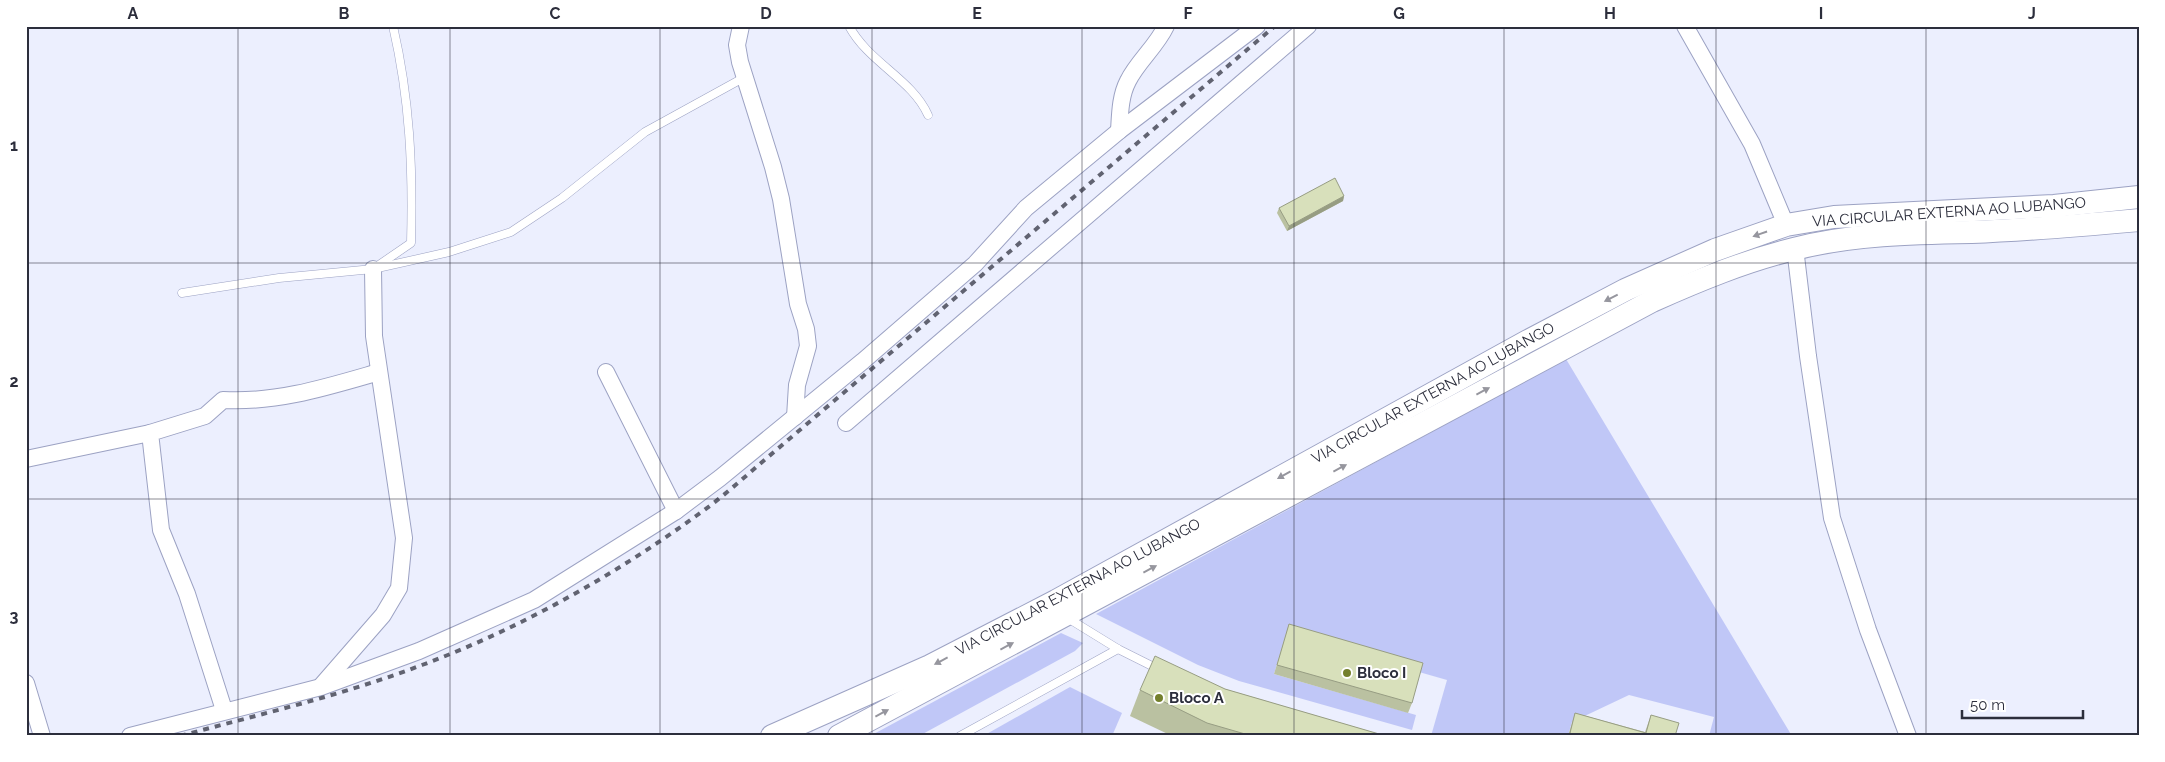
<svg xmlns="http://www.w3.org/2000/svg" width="2165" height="762" font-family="Raleway,sans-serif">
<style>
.green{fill:#c0c7f7}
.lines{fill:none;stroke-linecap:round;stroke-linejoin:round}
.lane-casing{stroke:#9ca2c3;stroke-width:9}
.street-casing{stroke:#9ca2c3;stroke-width:18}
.secondary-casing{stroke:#9ca2c3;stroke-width:24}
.lane{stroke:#fff;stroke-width:8}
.street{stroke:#fff;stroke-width:16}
.secondary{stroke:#fff;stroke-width:22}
.rail{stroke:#616371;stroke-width:4;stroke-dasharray:6 6;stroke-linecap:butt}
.wall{fill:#bac1a1}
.shaded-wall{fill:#979d83}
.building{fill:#d8e0bb;stroke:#979d83}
.oneway{fill:#96969e}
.grid{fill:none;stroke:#2c2e3c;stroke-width:1;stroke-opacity:0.55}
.poi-dot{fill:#74802c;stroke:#fff;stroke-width:2}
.labels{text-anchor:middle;stroke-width:4;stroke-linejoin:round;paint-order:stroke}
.street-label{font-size:15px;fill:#2c2e3c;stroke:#fff}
.poi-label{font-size:15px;font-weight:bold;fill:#2c2e3c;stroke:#fff;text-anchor:start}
.neatline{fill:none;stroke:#2c2e3c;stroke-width:2}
.grid-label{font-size:16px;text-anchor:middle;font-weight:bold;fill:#2c2e3c}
</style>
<rect width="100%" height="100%" fill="#eceffe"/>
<g class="green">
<path d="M1566,359L1792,736H1709L1714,717L1629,695L1572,722L1568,736H1431L1447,680L1286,634L1274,674L1416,715L1412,730L1239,681L1198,665L1096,614Z"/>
<path d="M1061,633L1083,643L1075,651L919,736H870Z"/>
<path d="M1070,687L1122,713L1112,736H983Z"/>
</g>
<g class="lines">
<g class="lane-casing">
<g id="lane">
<path d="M849,26C869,63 912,79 928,115"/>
<path d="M376,267L411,243C413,168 410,100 393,26"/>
<path d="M182,293L279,278L373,269L449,252L511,232L562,198L645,132L745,77"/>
<path d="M1066,617L1118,649L1160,670"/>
<path d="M960,736L1118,649"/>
</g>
</g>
<g class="street-casing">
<g id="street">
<path d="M741,26L737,45L740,62L773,167L781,199L798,304L806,329L808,346L797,385L795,417"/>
<path d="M1685,26L1752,144L1786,225"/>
<path d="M1119,131C1120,115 1120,96 1128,81C1138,61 1156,47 1166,26"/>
<path d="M1795,248L1808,356L1832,518L1868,630L1908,736"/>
<path d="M606,372L676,511"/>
<path d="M846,423L1308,26"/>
<path d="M26,459L150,433"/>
<path d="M26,683L42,736"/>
<path d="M322,685L383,615L399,588L404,538L374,336L373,269"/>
<path d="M224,710L187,594L161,530L150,433L205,416L223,400C277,403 327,387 379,372"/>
<path d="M130,736L321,687L419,651L534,600L676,511L720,478L863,361L975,264L1026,208L1119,131L1257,26"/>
</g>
</g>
<g class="secondary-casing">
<g id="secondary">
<path d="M772,736L930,666L1056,601L1528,341L1625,290L1715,250L1786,225L1834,217L2054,206L2139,197"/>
<path d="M839,736L1652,301C1699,280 1745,261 1794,249C1852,234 1913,233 1972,232C2028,230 2083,225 2139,220"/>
</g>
</g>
<use href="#lane" class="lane"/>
<use href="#street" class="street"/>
<use href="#secondary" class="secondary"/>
<path class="rail" d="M180,736C261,714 343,695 422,665C519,629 613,576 696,516C719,500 740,481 761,463L1275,26"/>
</g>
<g class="wall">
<path d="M1344,196L1343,201L1287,231L1277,213L1279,208Z"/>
<path d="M1289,624L1412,703L1408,713L1274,674Z"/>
<path d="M1225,689L1386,736H1172L1130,716L1140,690Z"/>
<path d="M1575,713L1645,732L1651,715L1675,736H1568Z"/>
</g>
<path class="shaded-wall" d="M1344,196L1343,201L1287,231L1289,226Z"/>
<g class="building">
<path d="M1335,178L1344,196L1289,226L1279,208Z"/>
<path d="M1289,624L1423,663L1412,703L1277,665Z"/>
<path d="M1155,656L1225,689L1386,736H1252L1207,723L1140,690Z"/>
<path d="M1575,713L1646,733L1651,715L1679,723L1675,736H1577L1570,733Z"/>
</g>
<defs><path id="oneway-solid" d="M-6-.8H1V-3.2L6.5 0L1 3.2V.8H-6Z" transform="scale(1.25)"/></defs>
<g class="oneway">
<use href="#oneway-solid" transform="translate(1760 234) rotate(161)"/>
<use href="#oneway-solid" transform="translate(1611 298) rotate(153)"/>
<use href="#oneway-solid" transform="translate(1483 391) rotate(-28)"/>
<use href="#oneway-solid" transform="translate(1340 468) rotate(-28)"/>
<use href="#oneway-solid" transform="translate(1284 475) rotate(151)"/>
<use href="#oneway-solid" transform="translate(1150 569) rotate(-28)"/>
<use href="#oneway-solid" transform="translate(1007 646) rotate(-28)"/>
<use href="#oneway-solid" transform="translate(941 661) rotate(152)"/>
<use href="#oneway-solid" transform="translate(882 713) rotate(-28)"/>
</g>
<path class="grid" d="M238,26V736M450,26V736M660,26V736M872,26V736M1082,26V736M1294,26V736M1504,26V736M1716,26V736M1926,26V736M26,263H2139M26,499H2139"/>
<g class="poi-dot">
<circle cx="1347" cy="673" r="5"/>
<circle cx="1159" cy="698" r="5"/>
</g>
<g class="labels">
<g class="street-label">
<text transform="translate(1949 212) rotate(-4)" y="5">VIA CIRCULAR EXTERNA AO LUBANGO</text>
<text transform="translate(1433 393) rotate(-29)" y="5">VIA CIRCULAR EXTERNA AO LUBANGO</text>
<text transform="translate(1078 587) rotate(-28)" y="5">VIA CIRCULAR EXTERNA AO LUBANGO</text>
</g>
<g class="poi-label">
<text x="1357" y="678">Bloco I</text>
<text x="1169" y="703">Bloco A</text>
</g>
</g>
<rect width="2165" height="762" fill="none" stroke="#ffffff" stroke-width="55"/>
<path d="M1962 710v8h121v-8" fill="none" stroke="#2c2e3c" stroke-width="2.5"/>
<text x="1970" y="710" font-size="15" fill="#2c2e3c" stroke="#ffffff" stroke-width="4" paint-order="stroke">50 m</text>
<rect x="28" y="28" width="2110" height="706" class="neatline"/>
<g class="grid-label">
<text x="133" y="19">A</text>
<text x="344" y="19">B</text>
<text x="555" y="19">C</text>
<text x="766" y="19">D</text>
<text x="977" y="19">E</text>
<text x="1188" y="19">F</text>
<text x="1399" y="19">G</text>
<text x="1610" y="19">H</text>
<text x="1821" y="19">I</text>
<text x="2032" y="19">J</text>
<text x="14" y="151">1</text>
<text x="14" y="387">2</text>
<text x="14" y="622">3</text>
</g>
</svg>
